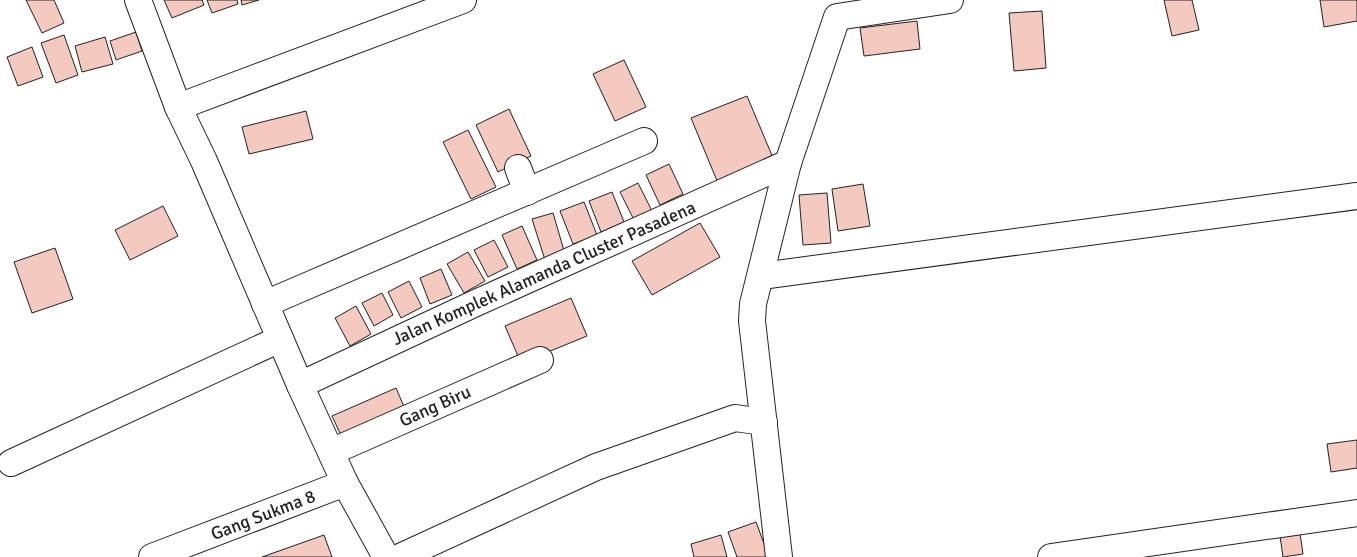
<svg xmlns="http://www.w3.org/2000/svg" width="1357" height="557" font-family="Signika,sans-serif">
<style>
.building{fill:#f3c9c0;stroke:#222}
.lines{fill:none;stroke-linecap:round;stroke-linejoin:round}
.minor-casing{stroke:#222;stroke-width:28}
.minor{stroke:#fff;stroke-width:26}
.labels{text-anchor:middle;stroke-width:4;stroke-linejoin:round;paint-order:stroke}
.street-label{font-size:18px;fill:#222;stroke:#fff}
</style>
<rect width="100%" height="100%" fill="#fff"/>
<g class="building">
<path d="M26,0H54L64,23L42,33Z"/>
<path d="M164,0H202L204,5L172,18Z"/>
<path d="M207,0H237L238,4L212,13Z"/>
<path d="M241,0H259L242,5Z"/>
<path d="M1164,0H1192L1199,30L1172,36Z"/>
<path d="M1320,0H1357V21L1324,27Z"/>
<path d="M1042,11L1046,68L1014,71L1009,13Z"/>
<path d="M917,21L920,49L864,56L860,28Z"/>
<path d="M136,32L142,51L116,60L110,41Z"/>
<path d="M64,35L78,75L56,83L41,43Z"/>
<path d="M105,37L113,64L82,72L75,46Z"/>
<path d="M32,47L43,77L18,86L7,57Z"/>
<path d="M624,60L646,107L615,121L593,74Z"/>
<path d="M747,96L776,165L720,188L691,118Z"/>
<path d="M509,109L531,156L498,172L476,125Z"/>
<path d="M306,111L313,139L249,154L242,127Z"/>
<path d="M468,130L496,187L471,199L443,142Z"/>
<path d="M669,164L683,194L660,205L646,175Z"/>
<path d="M638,183L652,211L634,220L620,192Z"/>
<path d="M863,184L870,226L838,231L832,189Z"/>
<path d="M612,192L624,222L601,232L589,201Z"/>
<path d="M827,193L831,243L803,245L799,195Z"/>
<path d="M584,202L597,235L573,244L560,211Z"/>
<path d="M163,206L178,236L130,260L115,230Z"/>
<path d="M553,213L565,254L545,260L532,219Z"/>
<path d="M700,223L720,257L652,295L632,261Z"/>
<path d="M522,226L537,260L517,269L502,235Z"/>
<path d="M494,240L508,267L488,277L474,250Z"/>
<path d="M55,248L73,299L32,313L14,262Z"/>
<path d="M468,252L485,281L464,293L447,264Z"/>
<path d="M441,269L452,295L430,304L420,278Z"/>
<path d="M409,281L422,307L401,318L388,292Z"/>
<path d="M382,293L393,315L374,326L362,303Z"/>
<path d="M571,298L587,336L521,363L505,326Z"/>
<path d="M356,306L371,334L350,346L335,318Z"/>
<path d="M396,388L408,416L345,444L332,416Z"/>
<path d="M1357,440V468L1331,472L1327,444Z"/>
<path d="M756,522L769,557H737L728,532Z"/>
<path d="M1300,533L1303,554L1283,557L1280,536Z"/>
<path d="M324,535L332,557H262Z"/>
<path d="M721,535L727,557H694L691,544Z"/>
</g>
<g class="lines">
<g class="minor-casing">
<g id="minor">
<path d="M138,0L178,107L204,161L300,385L345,483L386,557"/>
<path d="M178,107L463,0"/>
<path d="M518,168L527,192"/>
<path d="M761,276L1357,196"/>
<path d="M265,304L644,141"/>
<path d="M300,385L478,302L788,163"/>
<path d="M331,452L540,360"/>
<path d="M11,463L280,339"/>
<path d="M152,557L345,483"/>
<path d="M400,557L596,467L735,418L764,422"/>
<path d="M779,557L752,321L753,304L788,163L837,17L950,0"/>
<path d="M1051,557L1357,513"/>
</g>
</g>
<use href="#minor" class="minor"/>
</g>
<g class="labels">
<g class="street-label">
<text transform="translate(544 273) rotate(-24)" y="6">Jalan Komplek Alamanda Cluster Pasadena</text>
<text transform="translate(435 406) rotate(-24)" y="6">Gang Biru</text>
<text transform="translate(263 515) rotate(-21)" y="6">Gang Sukma 8</text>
</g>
</g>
</svg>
